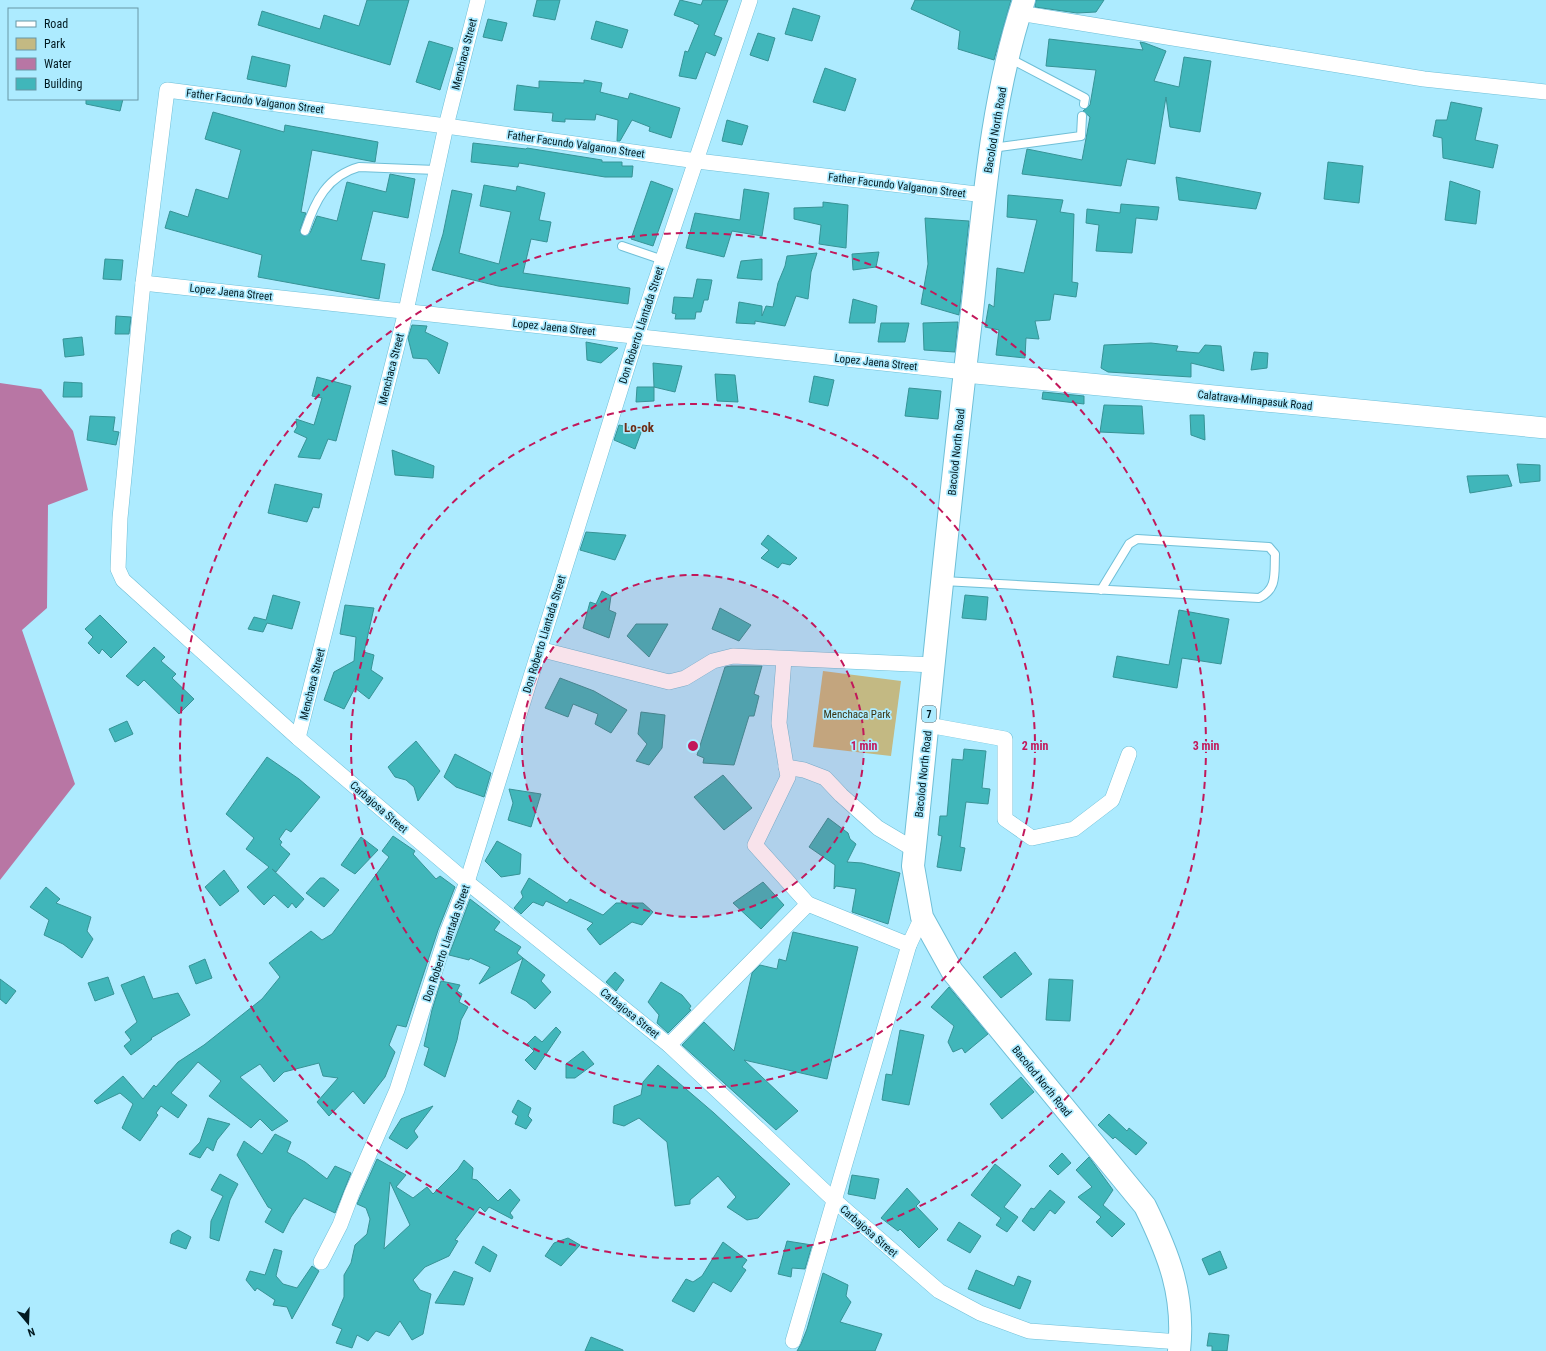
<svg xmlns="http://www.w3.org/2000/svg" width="1546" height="1351" font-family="'Roboto Condensed',sans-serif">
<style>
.green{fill:#c3b983}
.water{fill:#b876a4}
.building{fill:#40b6ba;stroke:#379396;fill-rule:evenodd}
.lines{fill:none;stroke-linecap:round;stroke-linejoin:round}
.lane-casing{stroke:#6fbfd7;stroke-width:10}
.street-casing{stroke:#6fbfd7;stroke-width:16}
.secondary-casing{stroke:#6fbfd7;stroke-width:22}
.highway-casing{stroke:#6fbfd7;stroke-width:24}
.lane{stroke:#fff;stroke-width:8}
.street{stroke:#fff;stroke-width:15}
.secondary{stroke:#fff;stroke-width:21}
.highway{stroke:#fff;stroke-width:22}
.ring{fill:none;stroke:#c2185b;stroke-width:2;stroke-dasharray:7 5}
.labels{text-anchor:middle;stroke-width:3.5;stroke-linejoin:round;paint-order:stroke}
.shield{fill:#adebff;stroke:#355964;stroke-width:1}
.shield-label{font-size:10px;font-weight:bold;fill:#021a21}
.street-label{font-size:11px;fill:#021a21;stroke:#adebff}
.park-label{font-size:11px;fill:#3a3310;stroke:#adebff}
.quarter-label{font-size:13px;font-weight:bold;fill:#6f2d16;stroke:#adebff}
.centre{fill:#c2185b;stroke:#adebff;stroke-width:2}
.ring-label{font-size:12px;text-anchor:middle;font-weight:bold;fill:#c2185b;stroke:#adebff;stroke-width:3.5;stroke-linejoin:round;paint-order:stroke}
</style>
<rect width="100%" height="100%" fill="#adebff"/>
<path class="green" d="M823,671L901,681L891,756L813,747Z"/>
<path class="water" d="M0,383L41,389L73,431L88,490L48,505L47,608L22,630L75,784L0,880Z"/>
<g class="building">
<path d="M367,0H409L390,65L258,25L262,11L320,29L324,15L359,26Z"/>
<path d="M537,0H560L555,20L533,16Z"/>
<path d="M680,0L701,5L703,0H728L714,35L722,38L715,56L706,52L696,79L679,76L685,51L688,52L699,25L694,23V22L674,15Z"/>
<path d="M915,0H1011L994,60L958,49L960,31L911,9Z"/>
<path d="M1036,0H1104L1096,12L1077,13L1035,7Z"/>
<path d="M793,8L820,16L812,41L785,34Z"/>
<path d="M488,19L507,23L502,41L483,37Z"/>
<path d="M596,21L628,30L622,48L591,39Z"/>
<path d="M758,33L775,38L768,61L750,55Z"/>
<path d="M1049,39L1143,50L1140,42L1145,43L1166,51L1154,81L1179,87L1184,57L1211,61L1200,132L1170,127L1166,97L1155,164L1127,159L1121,186L1022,174L1027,149L1082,160L1090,117L1083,111L1090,105L1096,70L1046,66Z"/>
<path d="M429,41L453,48L440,90L416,82Z"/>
<path d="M252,56L290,65L286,87L247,79Z"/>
<path d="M825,68L856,79L845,111L813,102Z"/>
<path d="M584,80L602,83L600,92L628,99L630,93L680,108L671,138L649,131L650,127L632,120L620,141H617L618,120L596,114L595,120L565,119V122L552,121L553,113L514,110L517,85L539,88V81L584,83Z"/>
<path d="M86,99H123L120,111L86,104Z"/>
<path d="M1451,102L1482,108L1475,140L1498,145L1493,168L1443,158L1442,138L1433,136L1436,120H1447Z"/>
<path d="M213,112L284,132L285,125L378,142L375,162L312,150L301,212L306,213L300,230L301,234L304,236L310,233L317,216L337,221L347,182L386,192L390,174L415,179L408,218L373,211L361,260L385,264L379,299L258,277L262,255L165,228L170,211L188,217L196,189L228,199L241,150L205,139Z"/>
<path d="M727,120L748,126L742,145L722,141Z"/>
<path d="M473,143L526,149L527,148L602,160V162H622V166H633L632,177H605L519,163L518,167L471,162Z"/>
<path d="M1328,162L1363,166L1359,203L1324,199Z"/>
<path d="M1176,177L1261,193L1256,209L1179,200Z"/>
<path d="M651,181L673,189L653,246L631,239Z"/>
<path d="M1450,181L1480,191L1476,224L1445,220Z"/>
<path d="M484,185L516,191L517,186L545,193L539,220L551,222L547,242L531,239L523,273L630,288L628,304L498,286L432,270L443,234L452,190L472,194L459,253L499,264L511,212L480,206Z"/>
<path d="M744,189L769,193L762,236L732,231L724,257L686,248L695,213L740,220Z"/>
<path d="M1008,195L1063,200L1060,212L1074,214L1072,282L1078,283L1076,297L1054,294L1050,320L1035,321L1039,339L1026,338L1025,358L996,355L999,330L985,327L989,304L994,307L997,268L1024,273L1037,220L1007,217Z"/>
<path d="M823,202L848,205L846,248L819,244L821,225L794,219V208L823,207Z"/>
<path d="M1121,204L1159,207L1157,220L1136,218L1132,253L1096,251L1099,225L1086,223L1087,209L1120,213Z"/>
<path d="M925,218L969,221L959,315L921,304L928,264Z"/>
<path d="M879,252L876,267L853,270L852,254Z"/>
<path d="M817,253L811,272L808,299L796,296L785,326L755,321V324L736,323L739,302L762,306V316L766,306L773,307L778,283L785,266L787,256Z"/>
<path d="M105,259L123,260L121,280L103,279Z"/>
<path d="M762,259V280L737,278L741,261Z"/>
<path d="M697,279L712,280L708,300H704L701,312H696L695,319H675L676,314L672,313L674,297L693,298Z"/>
<path d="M853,299L877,306L875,323H849Z"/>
<path d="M116,316L131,317L129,334H115Z"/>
<path d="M958,322L955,352L924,350L923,323Z"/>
<path d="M881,323H909L905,342H878Z"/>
<path d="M412,325L427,326L425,332L448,343L439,374L427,359L413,358L408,338Z"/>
<path d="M82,337L84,355L65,357L63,339Z"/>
<path d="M586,342L618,348L601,363L587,360Z"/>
<path d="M1151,343L1178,346L1176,351L1199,353L1205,345L1221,346L1224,371L1191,363V377L1108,372L1101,368L1104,345Z"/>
<path d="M1254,352L1268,353L1267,368L1251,370Z"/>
<path d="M653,363L682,366L675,392L654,387Z"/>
<path d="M715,374L735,375L738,402L717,401Z"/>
<path d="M814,376L834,380L828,406L809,402Z"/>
<path d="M317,377L351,386L336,441L328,439L320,459L298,457L307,438L294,432L297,427L296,419L314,425L322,398L312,396Z"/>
<path d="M64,382L82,383V397H63Z"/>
<path d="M637,387H654V401L636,402Z"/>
<path d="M909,388L941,391L938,419L905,416Z"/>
<path d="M1043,392L1084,396V404L1042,399Z"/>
<path d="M1104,405L1142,406L1144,434L1100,432Z"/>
<path d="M1190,415H1204L1205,440L1191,435Z"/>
<path d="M90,416L115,417L113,431L119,432L116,445L87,440Z"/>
<path d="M619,425L642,430L635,449L614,440Z"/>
<path d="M392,450L434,466L433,478L395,475Z"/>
<path d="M1517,464L1540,465V481L1520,483Z"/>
<path d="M1508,475L1512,486L1470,493L1467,476Z"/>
<path d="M275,484L322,494L319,508L313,507L307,522L268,513Z"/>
<path d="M586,532L626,535L615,560L580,550Z"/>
<path d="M768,535L797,558L790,565L782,563L778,568L761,558L769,550L761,544Z"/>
<path d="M602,591L611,596L609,610L616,613L609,638L583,628L590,602L596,604Z"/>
<path d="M273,595L300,602L292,629L267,623L263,632L248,629L254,617L266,620Z"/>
<path d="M965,595L988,597L986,620L962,618Z"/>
<path d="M345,605L374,608L364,652L374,655L371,670L383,678L369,699L355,688L344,709L324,700L334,672L354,661L356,637L340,634Z"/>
<path d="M720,608L751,625L739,641L712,629Z"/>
<path d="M1179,610L1229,619L1221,664L1182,658L1177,688L1113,677L1117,656L1169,665Z"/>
<path d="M100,615L127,642L111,658L102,649L99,654L88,643L93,637L85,629Z"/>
<path d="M636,624H668L649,657L627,636Z"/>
<path d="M154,647L165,657L161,661L176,674L172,678L194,699L179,714L144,680L138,686L126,676Z"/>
<path d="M731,666H762L754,694L759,696L754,716H749L734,765L703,763L704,758L697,755L725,667Z"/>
<path d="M560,678L594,691L627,710L611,733L595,724L598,714L573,704L568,717L545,708Z"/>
<path d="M641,712L665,715L662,748L649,765L636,761L647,744L638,734Z"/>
<path d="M127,721L133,734L115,742L109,729Z"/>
<path d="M416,741L440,771L418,801L414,787L406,780L395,777L388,767Z"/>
<path d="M964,749L986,751L982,788L990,789L988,804L966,802L960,847L965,848L961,871L937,867L942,836L938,835L940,816H947L952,759L963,760Z"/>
<path d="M455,754L491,773L484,797L456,787L444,777Z"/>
<path d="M267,757L299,779L320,797L291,832L286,829L279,839L282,842L280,845L290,854L276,872L272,869L304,899L296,908L292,903L288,908L274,895L264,905L247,887L269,867L246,849L254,838L226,814Z"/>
<path d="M723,775L752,808L724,830L694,797Z"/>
<path d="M509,789L541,794L531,827L508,820L513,803Z"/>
<path d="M828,818L848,833L850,839L856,844L847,862L862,863L900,873L888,924L852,912L856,889L836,886L834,889L835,865L809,847Z"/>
<path d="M393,836L415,851L413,854L436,879L440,876L455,887L438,930L406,1027L397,1025L389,1045L395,1052L385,1077L364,1104L353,1091L329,1116L317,1102L338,1078L323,1076L319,1063L284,1072L274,1082L260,1064L240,1077L288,1121L272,1131L260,1119L251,1128L209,1096L221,1081L198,1062L171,1093L187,1105L178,1118L161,1106L156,1113L158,1115L140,1141L122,1128L133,1104L120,1093L97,1104L94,1101L123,1076L143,1099L154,1085L156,1087L178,1062L204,1045L262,999L280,977L269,963L311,931L322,940L332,934L389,857L382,851Z"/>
<path d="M361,837L378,850L355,874L341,865Z"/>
<path d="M497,841L521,854L520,874L501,877L485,861Z"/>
<path d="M224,870L239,891L220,906L205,887Z"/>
<path d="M320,878H324L339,890L324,907L306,893Z"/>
<path d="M529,878L567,903L570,899L603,915L616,903H643L653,912L642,925L632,922L600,945L587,929L593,923L546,901L543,906L533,902L521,914L514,908L523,897L521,892Z"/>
<path d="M763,882L784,905L761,929L733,903Z"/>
<path d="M46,887L60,899L56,903L91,917L87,931L93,939L82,958L63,944L44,935L49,920L30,907Z"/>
<path d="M470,899L500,922L494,930L521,947L517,953L523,958L479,984L490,967L470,958L469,960L449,955Z"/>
<path d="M793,932L858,947L827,1079L744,1060L798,1111L776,1130L682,1045L704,1022L734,1051L752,973L760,965L777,969L779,959L786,961Z"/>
<path d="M1015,952L1032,974L1001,998L983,977Z"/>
<path d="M523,958L545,975L541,981L551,992L535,1009L526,1001L511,993Z"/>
<path d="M205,959L212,978L196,984L189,966Z"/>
<path d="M615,972L624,980L616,991L606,982Z"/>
<path d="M144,976L153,999L178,993L190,1015L151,1038L152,1039L131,1055L124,1046L131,1040L125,1032L137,1022L121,985Z"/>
<path d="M108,977L114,994L95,1001L88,983Z"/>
<path d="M0,979L16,991L6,1004L0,999Z"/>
<path d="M1049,979L1073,980L1070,1021L1046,1020Z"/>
<path d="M441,981L460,985L457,991L462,994L459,1002L468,1007L461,1020L457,1040L445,1077L424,1065L429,1048L424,1046L432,1010Z"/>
<path d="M661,982L682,995L691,1006L689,1009L691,1010L668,1033L657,1023L659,1015L648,1002Z"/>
<path d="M949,987L988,1034L965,1053L962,1048L953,1052L948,1042L954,1026L931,1007Z"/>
<path d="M556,1027L561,1032L535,1070L525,1060L534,1051L527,1044L535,1036L542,1042Z"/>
<path d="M900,1030L924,1035L909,1105L882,1100L886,1074L892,1075Z"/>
<path d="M583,1051L594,1064L575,1078H566V1064Z"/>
<path d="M658,1065L714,1113L790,1184L758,1218L747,1220L727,1207L736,1197L718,1176L690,1200V1204L675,1206L667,1142L639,1118L624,1126L613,1123L614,1106L641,1095L643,1082Z"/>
<path d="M1021,1077L1034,1092L1002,1119L990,1104Z"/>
<path d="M518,1100L531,1108L528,1116L532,1120L526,1129L515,1124L518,1116L512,1112Z"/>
<path d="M433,1106L414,1131L418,1137L407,1149L389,1138L401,1119Z"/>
<path d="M1109,1114L1127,1131L1129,1128L1147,1143L1136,1155L1115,1137L1113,1139L1098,1125Z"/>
<path d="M208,1118L230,1124L217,1140L213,1151L207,1147L200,1158L189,1154L200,1142Z"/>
<path d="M275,1134L291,1142L287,1152L305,1162L327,1179L335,1166L351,1173L335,1213L304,1198L291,1217L283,1233L265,1222L272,1209L268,1207L237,1155L244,1141L262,1154Z"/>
<path d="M1062,1153L1071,1163L1058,1175L1049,1166Z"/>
<path d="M1089,1157L1113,1190L1103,1205L1125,1224L1112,1237L1096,1222L1101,1217L1078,1197L1092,1187L1076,1170Z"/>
<path d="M377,1159L406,1175L396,1187L413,1198L427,1187L433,1194L458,1169L464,1160L473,1168L472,1179L477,1180L498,1201L510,1189L520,1200L510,1213L513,1217L512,1219L489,1207L485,1212L480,1207L455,1240L458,1241L449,1256L425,1267L413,1280L420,1290L431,1294L423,1334L412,1340L400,1321L389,1336L376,1331L368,1341L357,1335L352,1348L336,1343L342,1329L332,1325L344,1297V1275L351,1263L355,1245L367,1234L370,1219L366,1208L357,1204ZM390,1182L410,1225L384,1249Z"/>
<path d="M995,1164L1021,1185L1004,1207L1018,1217L1007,1232L996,1225L1001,1218L971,1195Z"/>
<path d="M220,1174L238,1184L230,1200L219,1241L210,1238L211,1221L223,1196L211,1190Z"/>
<path d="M852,1175L879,1179L875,1199L848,1194Z"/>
<path d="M907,1188L920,1202L916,1206L938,1229L919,1248L900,1229L898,1231L881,1218Z"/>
<path d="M1050,1190L1065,1202L1055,1214L1050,1210L1034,1231L1022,1221L1031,1208L1034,1209Z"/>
<path d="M959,1222L981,1236L970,1253L947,1240Z"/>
<path d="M178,1230L191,1237L186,1249L170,1243L172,1234Z"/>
<path d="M568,1238L580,1245L561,1266L545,1256L554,1243Z"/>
<path d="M787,1241L812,1245L805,1269L792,1268L791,1277L778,1274Z"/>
<path d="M723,1242L747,1260L742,1267L746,1270L731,1292L713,1282L694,1312L672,1301L686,1279L693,1282L702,1276Z"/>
<path d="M483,1246L497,1255L490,1272L475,1263Z"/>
<path d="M274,1249L282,1251L276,1276L283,1284L297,1288L312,1266L319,1271L292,1319L287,1307L273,1305L275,1300L257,1288L255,1291L246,1280L250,1271L265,1275Z"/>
<path d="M1220,1251L1227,1268L1209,1275L1202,1259Z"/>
<path d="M976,1270L1014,1286L1018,1276L1031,1281L1020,1309L968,1289Z"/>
<path d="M454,1271L473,1278L464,1305L435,1303Z"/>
<path d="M823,1273L848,1285L846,1296L851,1302L840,1322L882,1334L875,1351H797L801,1344L807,1329Z"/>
<path d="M1209,1333L1229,1335L1227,1351H1212V1346H1207Z"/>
<path d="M591,1337L623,1350V1351H585Z"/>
</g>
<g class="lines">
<g class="lane-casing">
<g id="lane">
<path d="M1009,58L1085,98L1084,104"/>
<path d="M992,148L1081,136L1082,116"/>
<path d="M305,231C315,201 327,176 359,167L436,170"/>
<path d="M622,246L663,260"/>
<path d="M943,581L1259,598C1278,589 1274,573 1275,554L1269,547L1137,539L1129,544L1101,590"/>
</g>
</g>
<g class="street-casing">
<g id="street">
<path d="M1019,13L1424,79L1546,92"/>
<path d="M985,195L697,161L446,126L167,90L143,283L120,518L118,569L123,580L298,738L467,882L669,1045L834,1200L939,1291L980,1313L1029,1331L1180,1342"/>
<path d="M143,283L965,372"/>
<path d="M539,649L669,682L685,678L713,661L733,656L934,665"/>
<path d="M784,659L779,723L788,777L755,845L808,904"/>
<path d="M928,725L1005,739V819L1032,838L1074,829L1112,800L1129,754"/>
<path d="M298,738L406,311L446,126L478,0"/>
<path d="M786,767L804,770L825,778L841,795L878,828L915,850"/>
<path d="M669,1045L808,904L909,945L922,917"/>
<path d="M321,1262L340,1225L352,1193L397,1090L447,933L467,882L637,336L750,0"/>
<path d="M793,1341L909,945"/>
</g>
</g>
<g class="secondary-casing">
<path id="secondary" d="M965,372L1546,428"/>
</g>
<g class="highway-casing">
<path id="highway" d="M1024,0C990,102 983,213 971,320C949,502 932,684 913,866L922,917L952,971L1145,1206C1169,1255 1185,1295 1179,1351"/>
</g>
<use href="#lane" class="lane"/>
<use href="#street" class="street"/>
<use href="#secondary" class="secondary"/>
<use href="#highway" class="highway"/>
</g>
<circle cx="693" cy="746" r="171" fill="#c2185b" fill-opacity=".12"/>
<g class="ring">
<circle cx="693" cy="746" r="171"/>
<circle cx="693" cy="746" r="342"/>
<circle cx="693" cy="746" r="513"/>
</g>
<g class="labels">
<rect class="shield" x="922" y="706" width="14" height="16" rx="3"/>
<g class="shield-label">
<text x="929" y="718">7</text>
</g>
<g class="street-label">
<text transform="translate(464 54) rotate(-76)" y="4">Menchaca Street</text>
<text transform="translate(255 101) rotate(7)" y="4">Father Facundo Valganon Street</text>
<text transform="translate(995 130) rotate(-80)" y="4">Bacolod North Road</text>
<text transform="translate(576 144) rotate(8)" y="4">Father Facundo Valganon Street</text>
<text transform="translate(897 185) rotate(7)" y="4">Father Facundo Valganon Street</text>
<text transform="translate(231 292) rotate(6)" y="4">Lopez Jaena Street</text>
<text transform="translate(641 325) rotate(-72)" y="4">Don Roberto Llantada Street</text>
<text transform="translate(554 327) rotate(6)" y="4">Lopez Jaena Street</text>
<text transform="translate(876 362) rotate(6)" y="4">Lopez Jaena Street</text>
<text transform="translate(391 369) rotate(-76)" y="4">Menchaca Street</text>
<text transform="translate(1255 400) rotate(6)" y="4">Calatrava-Minapasuk Road</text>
<text transform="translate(956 452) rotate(-84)" y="4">Bacolod North Road</text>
<text transform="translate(544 634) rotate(-73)" y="4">Don Roberto Llantada Street</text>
<text transform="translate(312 684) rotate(-76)" y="4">Menchaca Street</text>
<text transform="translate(923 774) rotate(-84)" y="4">Bacolod North Road</text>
<text transform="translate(379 807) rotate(41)" y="4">Carbajosa Street</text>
<text transform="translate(446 943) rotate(-71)" y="4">Don Roberto Llantada Street</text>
<text transform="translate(630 1013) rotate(39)" y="4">Carbajosa Street</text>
<text transform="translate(1042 1081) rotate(51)" y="4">Bacolod North Road</text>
<text transform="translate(869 1231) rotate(41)" y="4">Carbajosa Street</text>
</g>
<g class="park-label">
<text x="857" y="718">Menchaca Park</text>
</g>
<g class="quarter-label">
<text x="639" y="432">Lo-ok</text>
</g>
</g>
<circle cx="693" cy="746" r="6" class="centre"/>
<g class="ring-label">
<text x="864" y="750">1 min</text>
<text x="1035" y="750">2 min</text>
<text x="1206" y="750">3 min</text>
</g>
<rect x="8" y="8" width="130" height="92" fill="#adebff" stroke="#6997a6"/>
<rect x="16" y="21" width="20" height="6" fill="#ffffff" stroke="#6997a6"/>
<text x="44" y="28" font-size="12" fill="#021a21">Road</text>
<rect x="16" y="38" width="20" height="12" fill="#c3b983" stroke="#6997a6"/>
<text x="44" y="48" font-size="12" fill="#021a21">Park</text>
<rect x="16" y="58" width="20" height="12" fill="#b876a4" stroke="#6997a6"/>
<text x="44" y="68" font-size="12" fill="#021a21">Water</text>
<rect x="16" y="78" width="20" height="12" fill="#40b6ba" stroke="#6997a6"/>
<text x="44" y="88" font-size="12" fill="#021a21">Building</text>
<g transform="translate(28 1323) rotate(161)" stroke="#adebff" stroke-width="3" paint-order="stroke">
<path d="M0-3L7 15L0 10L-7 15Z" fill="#021a21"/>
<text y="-6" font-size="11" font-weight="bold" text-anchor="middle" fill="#021a21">N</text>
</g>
</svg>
